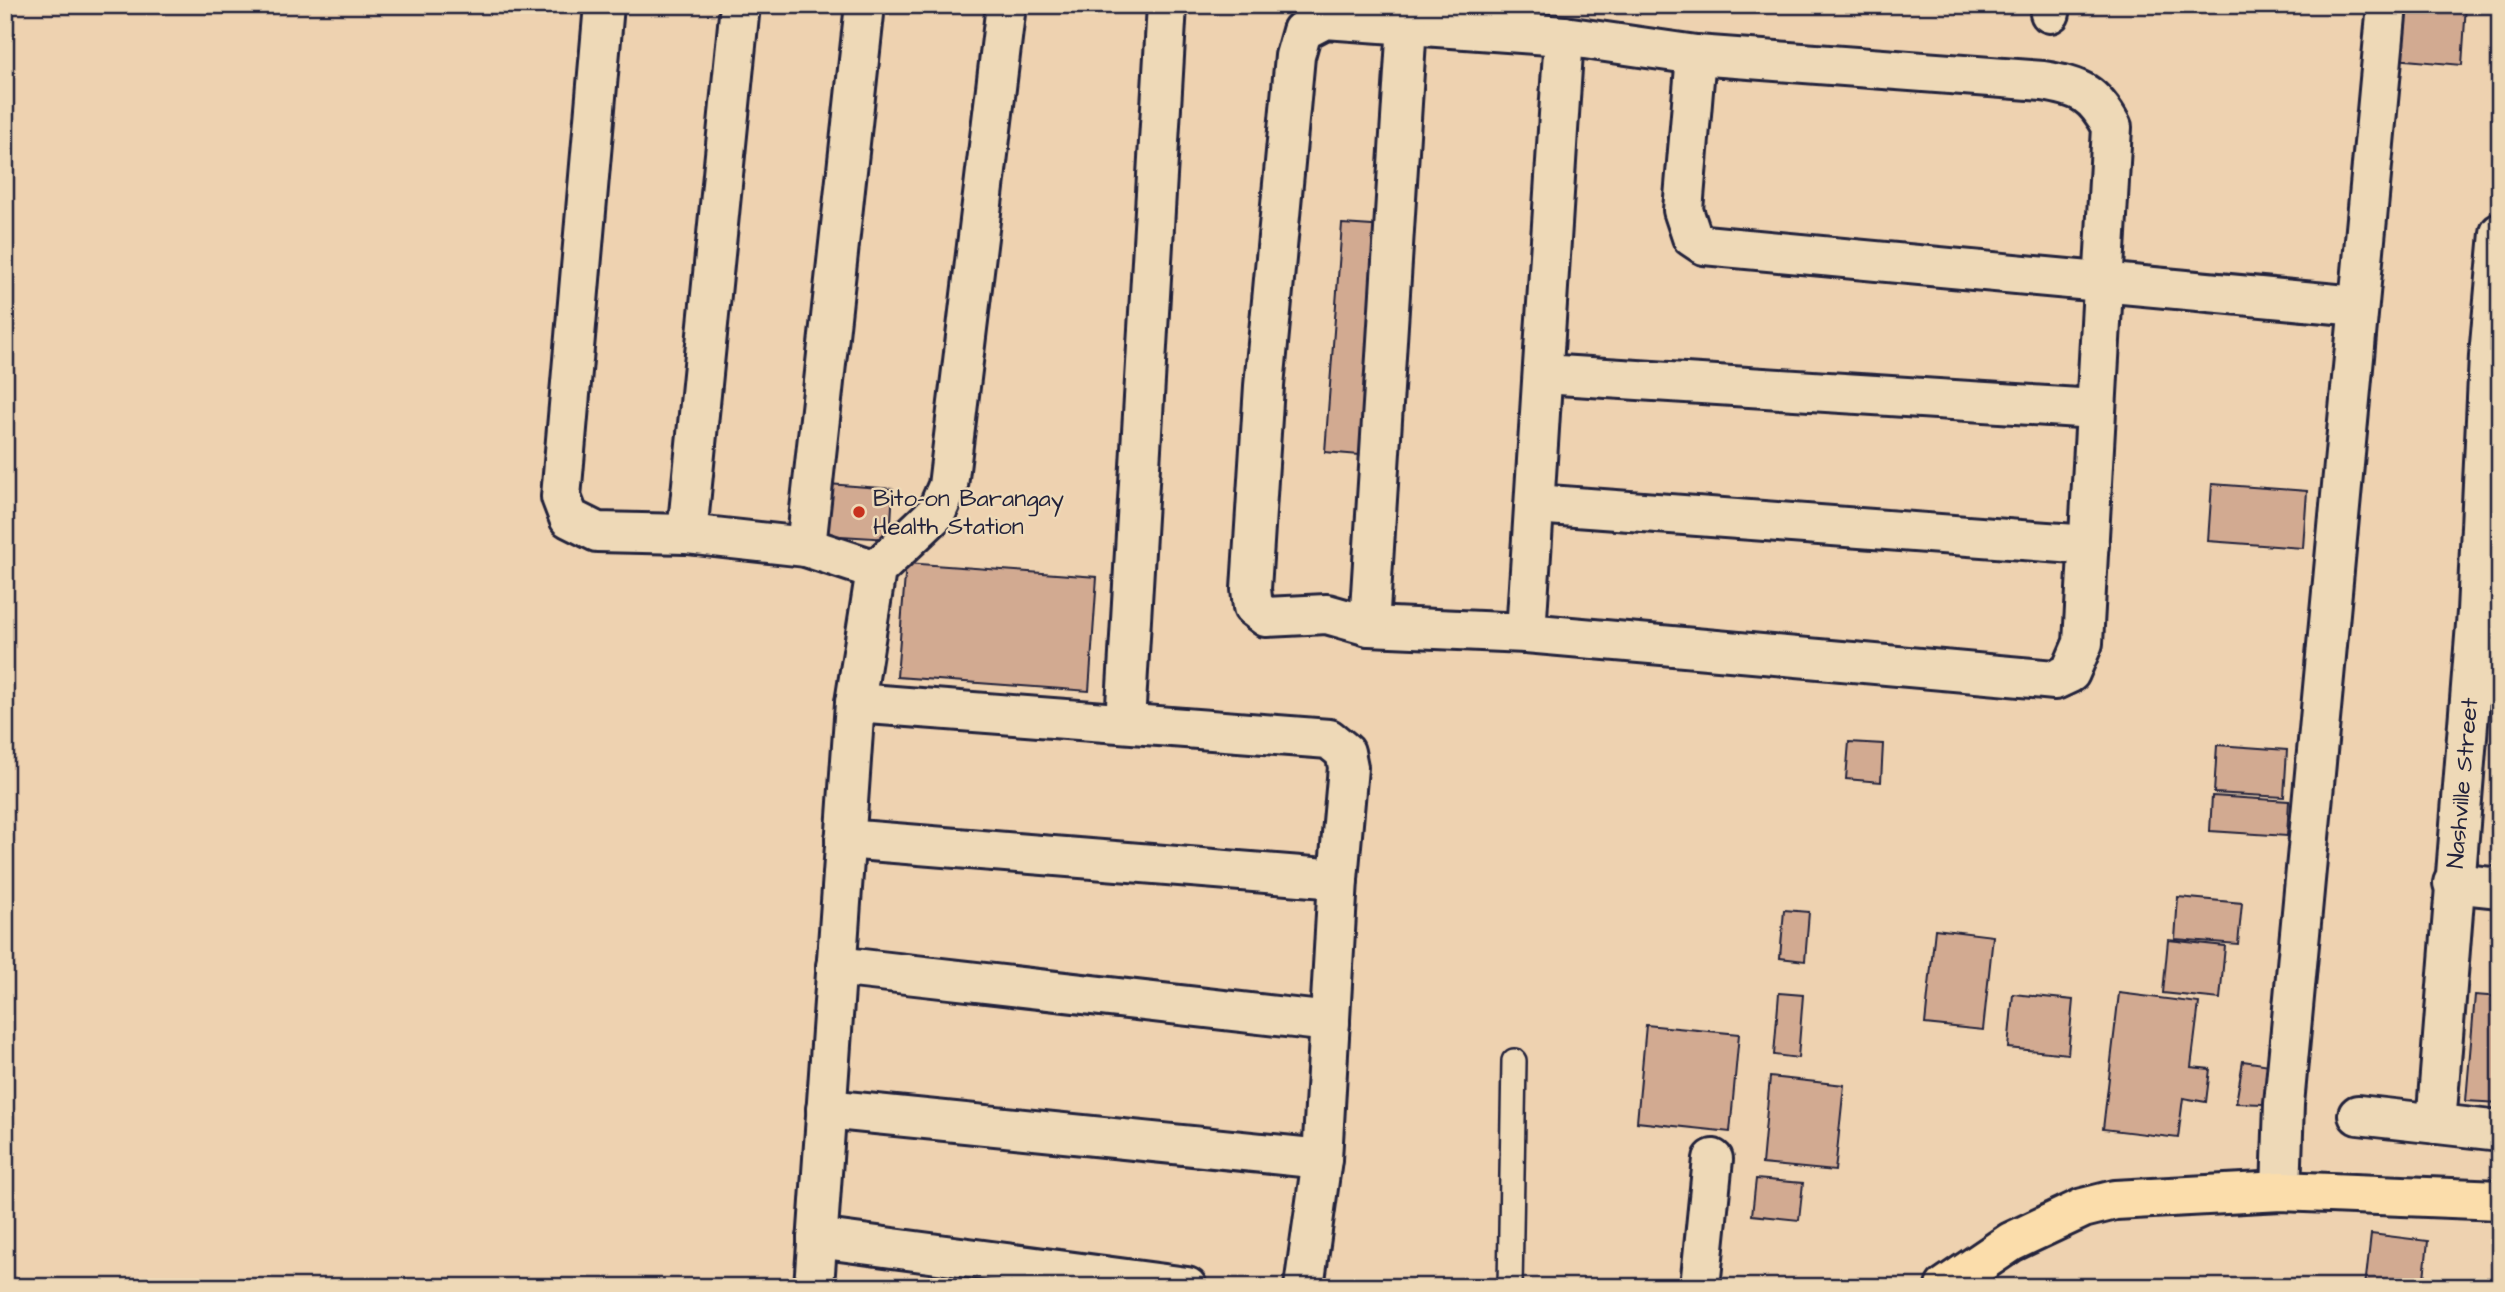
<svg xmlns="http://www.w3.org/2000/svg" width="2505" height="1292" font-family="'Architects Daughter',sans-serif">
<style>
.building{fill:#d2aa91;stroke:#22223b;stroke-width:2}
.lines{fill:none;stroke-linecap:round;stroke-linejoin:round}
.service-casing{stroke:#22223b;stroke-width:28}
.minor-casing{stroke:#22223b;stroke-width:44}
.tertiary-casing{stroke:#22223b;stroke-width:44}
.primary-casing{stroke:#22223b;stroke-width:44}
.service{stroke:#eed9b7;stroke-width:23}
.minor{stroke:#eed9b7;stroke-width:38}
.tertiary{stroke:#eed9b7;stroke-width:38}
.primary{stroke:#fbddab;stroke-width:38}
.poi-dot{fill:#c8321e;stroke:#eed9b7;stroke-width:2.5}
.labels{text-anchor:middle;stroke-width:5;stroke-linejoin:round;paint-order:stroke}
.poi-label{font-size:24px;fill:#22223b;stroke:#eed9b7;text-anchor:start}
.street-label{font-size:24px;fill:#22223b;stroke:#eed9b7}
</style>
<rect width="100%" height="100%" fill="#eed2b0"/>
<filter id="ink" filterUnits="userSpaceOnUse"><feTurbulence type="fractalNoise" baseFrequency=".0143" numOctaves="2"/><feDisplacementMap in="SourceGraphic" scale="14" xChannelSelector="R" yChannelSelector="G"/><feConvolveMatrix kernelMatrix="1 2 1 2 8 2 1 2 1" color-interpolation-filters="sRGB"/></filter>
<g filter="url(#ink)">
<g class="building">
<path d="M2399,5H2466L2462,65L2395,59Z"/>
<path d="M1342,224L1387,227L1371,456L1325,452Z"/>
<path d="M828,484L893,489L890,539L824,535Z"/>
<path d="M2212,484L2307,491L2303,548L2208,541Z"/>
<path d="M906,563L1097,577L1089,691L897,677Z"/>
<path d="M1849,742L1883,744L1881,782L1846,779Z"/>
<path d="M2217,745L2287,750L2284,797L2214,793Z"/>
<path d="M2212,796L2289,801L2287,836L2210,831Z"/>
<path d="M2178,897L2242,903L2238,944L2175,939Z"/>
<path d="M1784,910L1809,912L1805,961L1780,958Z"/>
<path d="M1935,929L1993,936L1983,1030L1925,1024Z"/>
<path d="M2168,940L2225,946L2220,999L2163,993Z"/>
<path d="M1779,993L1803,995L1798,1058L1774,1055Z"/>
<path d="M2119,993L2199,1003L2191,1067L2210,1069L2206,1102L2183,1098L2178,1138L2103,1129Z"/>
<path d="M2013,994L2073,1000L2068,1054L2008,1048Z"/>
<path d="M2475,995L2500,997V1103L2466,1101Z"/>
<path d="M1646,1025L1739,1034L1730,1132L1637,1122Z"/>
<path d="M2243,1061L2270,1065L2263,1104L2236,1103Z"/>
<path d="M1770,1077L1844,1085L1835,1171L1762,1164Z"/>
<path d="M1756,1179L1803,1183L1799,1220L1752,1215Z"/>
<path d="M2371,1234L2428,1241L2423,1287H2365Z"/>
</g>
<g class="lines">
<g class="service-casing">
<path id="service" d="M1510,1287L1514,1061"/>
</g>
<g class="minor-casing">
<g id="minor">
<path d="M604,5L561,497L569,518L597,532L687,534L806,547L876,570"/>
<path d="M2050,13L2051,5"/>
<path d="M1325,19L1564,36L1696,55L2043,81C2080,87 2094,93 2112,127L2083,643L2070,673L2055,680L1526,633L1369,626L1327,614L1266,617L1253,607L1251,589L1264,386L1295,56L1302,31Z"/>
<path d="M1696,55L1683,210L1692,237L1704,245L2358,306"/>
<path d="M1543,374L2095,409"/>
<path d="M1535,504L2089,545"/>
<path d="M687,534L740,5"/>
<path d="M806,547L865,5"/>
<path d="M1369,626L1407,24"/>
<path d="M1526,633L1564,36"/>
<path d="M855,703L1329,739L1345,752L1348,767L1338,879L1322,1159L1304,1287"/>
<path d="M1125,722L1167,5"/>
<path d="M845,839L1338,879"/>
<path d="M2453,883L2500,888"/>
<path d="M836,966L1330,1022"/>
<path d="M826,1109L1322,1159"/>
<path d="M2358,1115L2500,1131"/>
<path d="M2436,1124L2477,612L2489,356L2500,233"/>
<path d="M817,1238L1187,1287"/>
<path d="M814,1287L855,703L876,570L936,513L948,486L1006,5"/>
<path d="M1700,1287L1713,1159"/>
</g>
</g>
<g class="tertiary-casing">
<path id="tertiary" d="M2281,1191L2284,1104L2387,5"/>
</g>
<g class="primary-casing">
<path id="primary" d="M1945,1287L2011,1242L2083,1208L2115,1200L2281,1191L2500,1200"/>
</g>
<use href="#service" class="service"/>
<use href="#minor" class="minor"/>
<use href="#tertiary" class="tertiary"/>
<use href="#primary" class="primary"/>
</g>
</g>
<circle class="poi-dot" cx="859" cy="512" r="7"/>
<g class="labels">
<g class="poi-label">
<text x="873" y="506">Bito-on Barangay<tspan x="873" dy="28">Health Station</tspan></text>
</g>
<g class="street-label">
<text transform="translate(2462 783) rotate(-85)" y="8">Nashville Street</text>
</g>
</g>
<rect width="2505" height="1292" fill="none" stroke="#eed9b7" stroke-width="28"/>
<rect x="14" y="14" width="2477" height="1264" fill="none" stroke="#22223b" stroke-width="2.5" filter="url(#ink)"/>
</svg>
